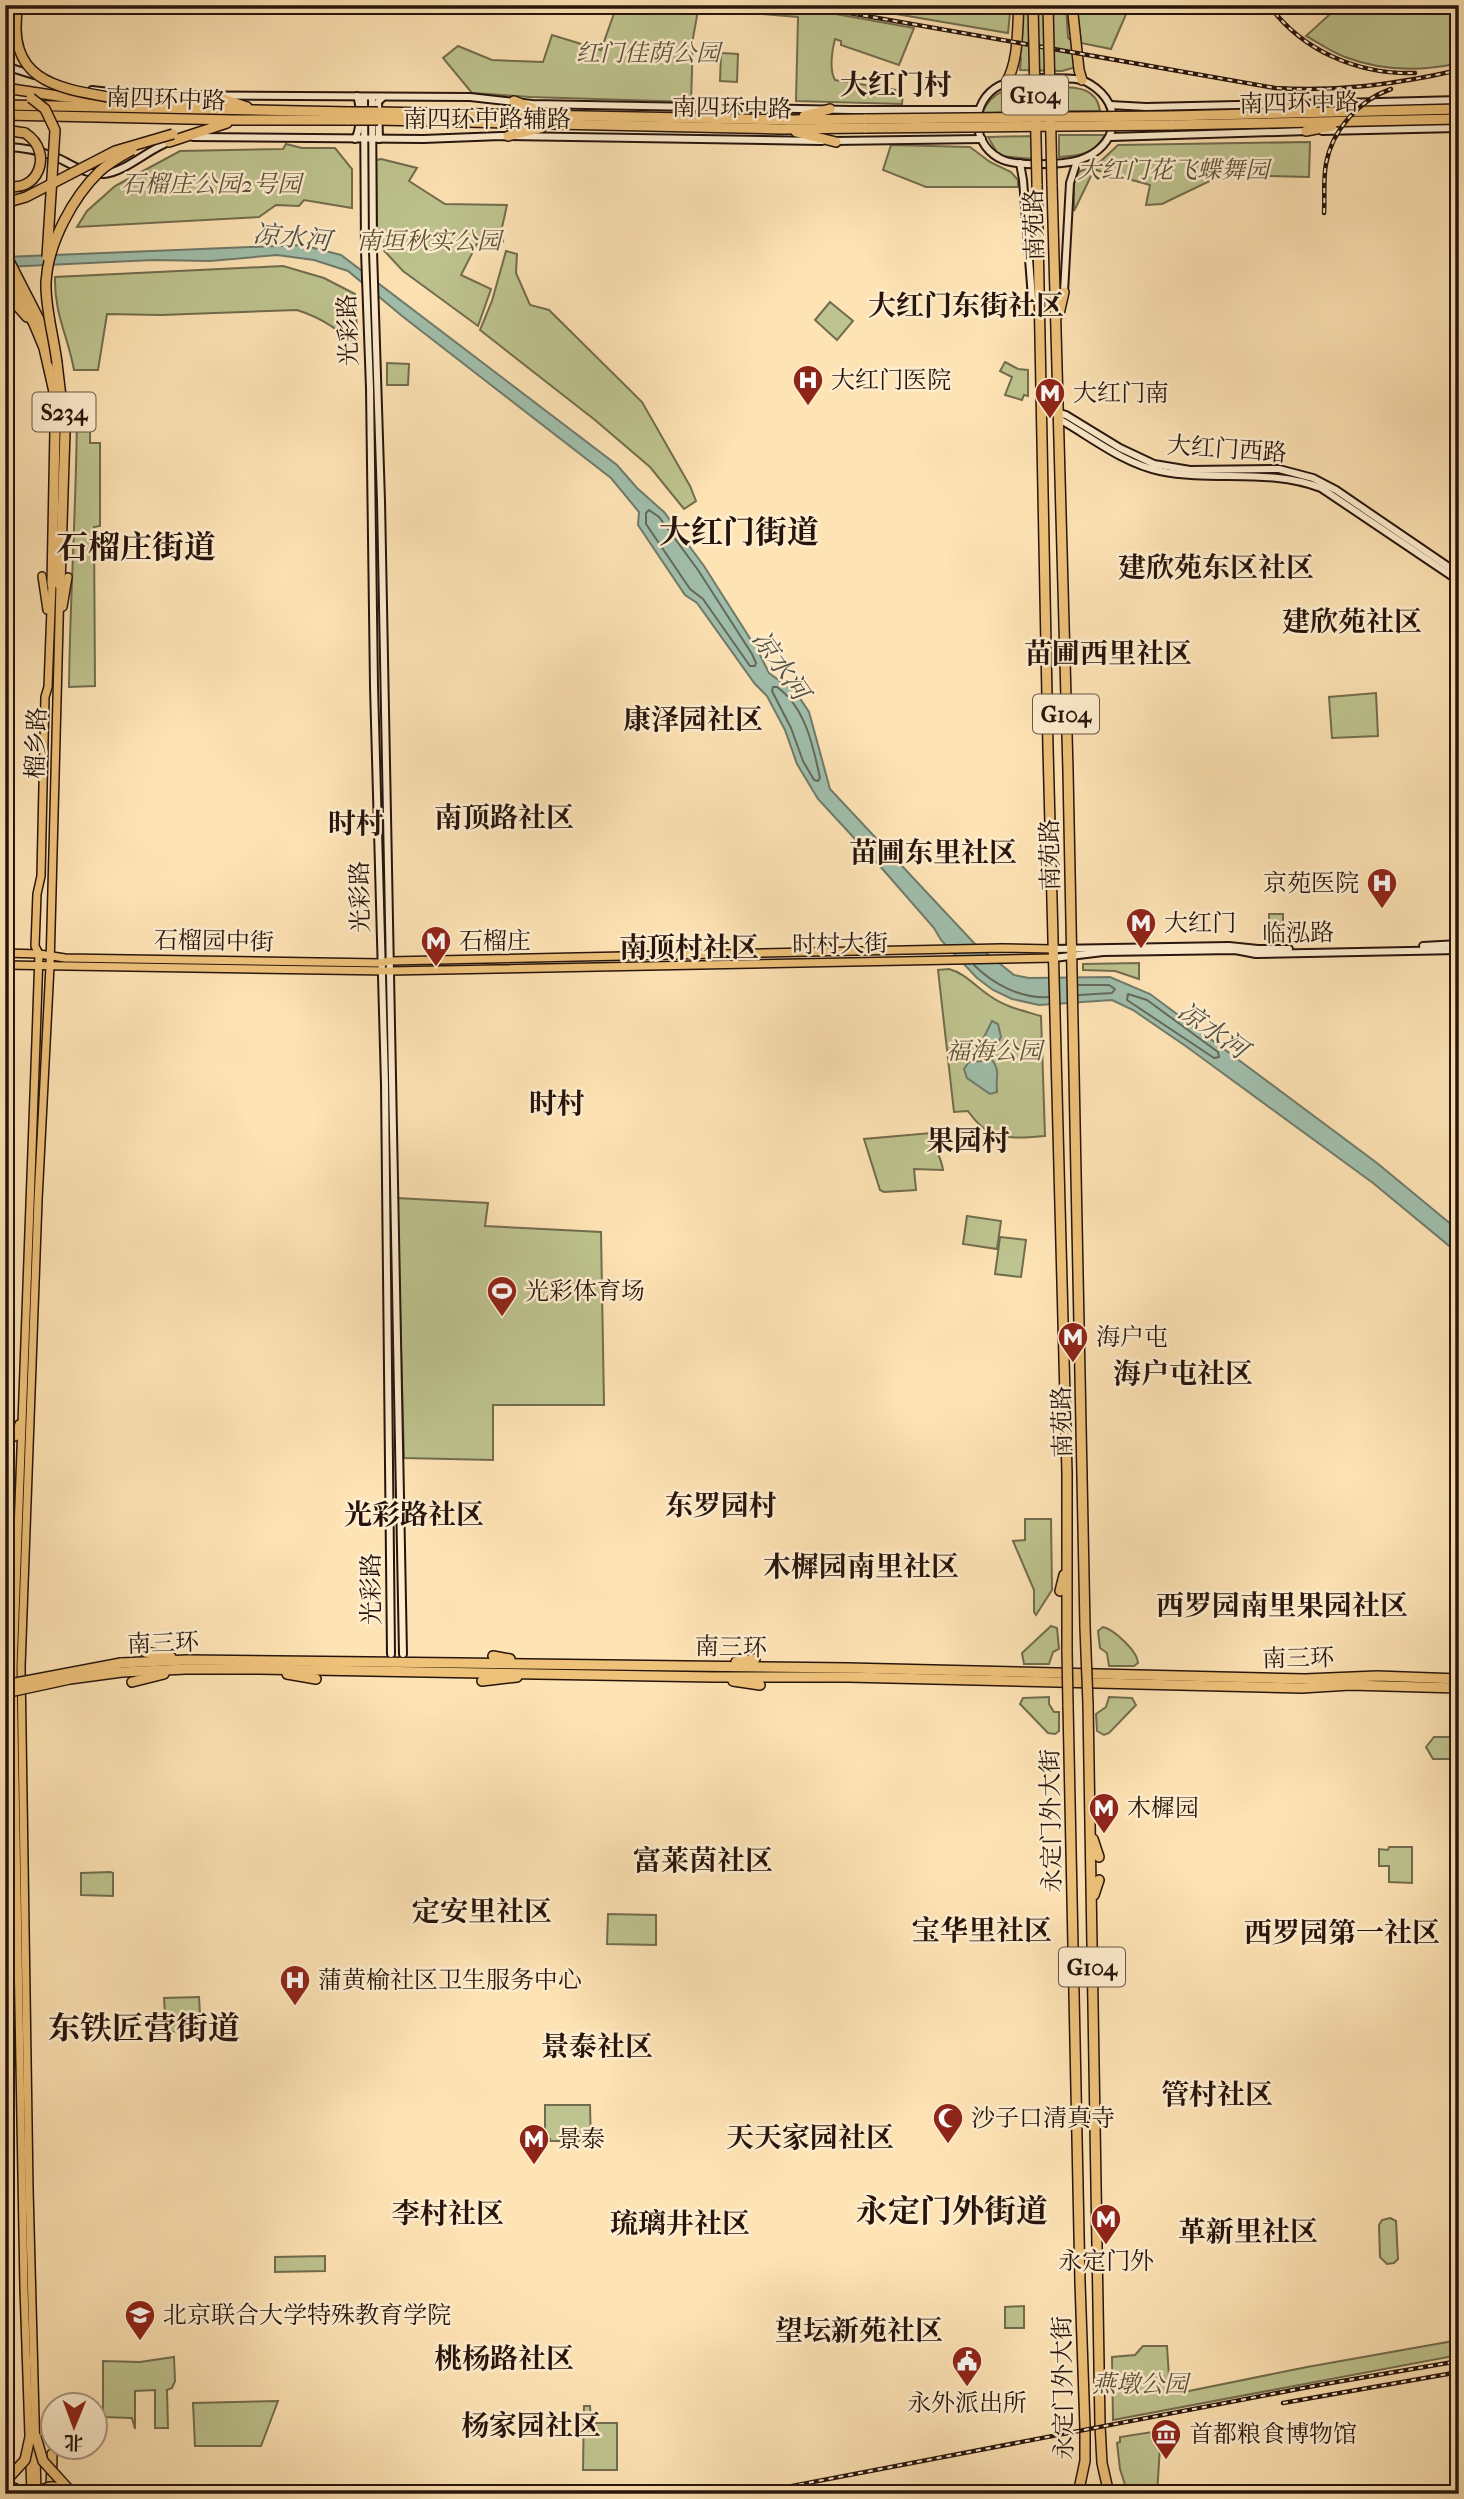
<svg xmlns="http://www.w3.org/2000/svg" width="1464" height="2499" font-family="'IM FELL French Canon','Noto Serif SC',serif">
<style>
.green{fill:#bec48f;stroke:#726c4e;stroke-width:2}
.water{fill:#a0beab;stroke:#6f7a6b;stroke-width:2}
.lines{fill:none;stroke-linecap:round;stroke-linejoin:round}
.shore{stroke:#63695c;stroke-width:2}
.secondary-casing{stroke:#26140c;stroke-width:10}
.primary-casing{stroke:#26140c;stroke-width:10}
.highway-casing{stroke:#26140c;stroke-width:12}
.secondary{stroke:#feedce;stroke-width:6}
.primary{stroke:#efc27a;stroke-width:7}
.highway{stroke:#efc27a;stroke-width:9}
.rail-casing{stroke:#26140c;stroke-width:4.5}
.rail{stroke:#feedce;stroke-width:2;stroke-dasharray:5;stroke-linecap:butt}
.highway-bridge-casing{stroke:#26140c;stroke-width:12;stroke-linecap:butt}
.highway-bridge{stroke:#efc27a;stroke-width:9}
.labels{text-anchor:middle;stroke-width:5;stroke-linejoin:round;paint-order:stroke}
.shield{fill:#feedce;stroke:#675546;stroke-width:2}
.shield-label{font-size:23px;font-weight:bold;fill:#26140c}
.park-label{font-size:24px;font-style:italic;fill:#5b523a;stroke:#feedce}
.street-label{font-size:24px;fill:#26140c;stroke:#feedce}
.poi-label{font-size:24px;fill:#26140c;stroke:#feedce;text-anchor:start}
.water-label{font-size:26px;font-style:italic;fill:#515044;stroke:#feedce}
.quarter-label{font-size:28px;font-weight:bold;fill:#26140c;stroke:#feedce}
.district-label{font-size:32px;font-weight:bold;fill:#26140c;stroke:#feedce}
</style>
<rect width="100%" height="100%" fill="#fee3b4"/>
<filter id="stains"><feTurbulence type="fractalNoise" baseFrequency=".00286" numOctaves="4"/><feColorMatrix values="0 0 0 0 .2 0 0 0 0 .09 0 0 0 0 .02 0 0 0 .5 -.17"/></filter>
<radialGradient id="worn" r=".72"><stop offset=".6" stop-color="#630" stop-opacity="0"/><stop offset="1" stop-color="#630" stop-opacity=".3"/></radialGradient>
<g class="green">
<path d="M617,5H699L693,38L691,102L531,97L472,93L443,58L458,46L492,60L543,62L552,35L601,50Z"/>
<path d="M706,5H785L914,28L899,65L841,45V41L835,39C832,50 829,70 835,80L903,91L902,104L796,101L798,17L705,9Z"/>
<path d="M843,5H1005L1010,13L1008,33Z"/>
<path d="M1024,5H1066L1068,38L1074,42L1075,63L1073,68L1062,71L1020,70L1021,58L1017,54C1018,36 1023,23 1024,5Z"/>
<path d="M1076,5H1130L1111,49L1081,43Z"/>
<path d="M1340,5H1459V63C1420,72 1382,71 1345,57C1331,52 1319,43 1306,36Z"/>
<path d="M721,53L738,54L737,82L720,81Z"/>
<path d="M1033,87V112L982,113C993,89 1009,88 1033,87Z"/>
<path d="M1058,87C1077,87 1097,88 1100,111H1059Z"/>
<path d="M1059,135H1105C1094,154 1080,156 1059,157Z"/>
<path d="M1033,136L1034,159L999,156L988,137Z"/>
<path d="M1310,142L1309,177L1222,175L1162,204L1146,205L1150,185L1096,170L1091,176L1074,211V179L1080,171L1091,168L1102,160L1118,145Z"/>
<path d="M286,144L302,148H335L352,169V208L304,200L299,206L276,205L259,217L77,227L87,211L115,186L180,151L283,149Z"/>
<path d="M891,145L970,147L990,162L1011,172L1018,180V187H926L883,170Z"/>
<path d="M381,159L417,168L409,181L445,204L507,205L501,232L503,241L483,232L461,275L491,289L478,326L403,271L377,243L376,160Z"/>
<path d="M506,251L517,254L516,273L530,305L549,310L642,402L690,486L696,501L684,509L650,467L595,420L480,330L492,301Z"/>
<path d="M283,266L324,278L355,294L358,349C340,330 322,318 297,310L161,315L107,314L98,370H74C68,336 54,314 55,277Z"/>
<path d="M830,302L853,321L837,340L815,320Z"/>
<path d="M1005,362L1018,369L1028,370V396L1024,395L1022,400L1005,395L1012,377L1000,371Z"/>
<path d="M387,363L409,364L408,385H387Z"/>
<path d="M90,402V443H100V526L94,527L95,686L69,687C70,592 77,498 77,403Z"/>
<path d="M1376,693L1378,736L1332,738L1329,697Z"/>
<rect x="1269" y="914" width="14" height="24"/>
<path d="M1139,963V979L1115,971L1083,970V964Z"/>
<path d="M949,969C965,973 976,987 990,996C1005,1007 1024,1011 1041,1016L1045,1136C1010,1138 990,1143 968,1111L954,1112L938,970Z"/>
<path d="M931,1133C933,1148 941,1155 943,1170L914,1169L916,1190L884,1192L880,1190L864,1139Z"/>
<path d="M397,1198L488,1203L485,1226L601,1232L604,1405H493V1460L404,1458Z"/>
<path d="M967,1216L1001,1221L997,1249L963,1244Z"/>
<path d="M1000,1237L1026,1240L1021,1277L995,1274Z"/>
<path d="M1025,1519H1051L1052,1590L1036,1615L1034,1612V1590L1013,1541L1025,1540Z"/>
<path d="M1051,1626L1057,1628L1059,1649L1053,1652L1049,1664H1024L1022,1653Z"/>
<path d="M1103,1627C1115,1630 1138,1652 1138,1663L1134,1666H1109L1107,1653L1100,1648L1098,1631Z"/>
<path d="M1049,1697V1704L1054,1712H1059V1731L1055,1734L1048,1733L1020,1704L1023,1698Z"/>
<path d="M1109,1697L1132,1698L1136,1705L1109,1733L1104,1735L1097,1731L1096,1714L1106,1707Z"/>
<path d="M1434,1737H1459V1759H1433L1426,1747Z"/>
<path d="M1389,1847H1412V1883L1389,1882V1866H1379V1849L1388,1850Z"/>
<path d="M110,1872L113,1873V1896L81,1895V1873Z"/>
<path d="M608,1914L656,1915V1945L607,1944Z"/>
<path d="M199,1997L201,2030L166,2032L164,1998Z"/>
<path d="M545,2105H590L591,2145H588L587,2141H550V2139H545Z"/>
<path d="M1390,2218L1396,2221L1398,2259L1394,2263L1387,2264L1380,2257L1379,2225L1382,2220Z"/>
<path d="M325,2256V2271L275,2272V2257Z"/>
<path d="M1024,2306V2328H1005V2307Z"/>
<path d="M1459,2340V2355L1113,2420L1112,2357L1135,2355L1143,2346H1167L1170,2392L1189,2391L1307,2367Z"/>
<path d="M174,2357L175,2381L172,2388L167,2390L168,2428H155V2390L135,2391V2429L132,2418L103,2417V2361L140,2362Z"/>
<path d="M278,2401L261,2446H195L193,2403Z"/>
<path d="M584,2406H590L591,2423H617V2470H583Z"/>
<path d="M1152,2432L1160,2447L1157,2494H1128L1120,2469L1117,2443L1120,2442V2437Z"/>
</g>
<g class="water">
<path d="M302,245L341,255L617,465L637,488L664,512L704,566L758,651L769,673L791,689L799,697L809,712L830,789L974,943L1014,975L1029,978L1110,977L1150,994L1377,1163L1458,1230L1459,1257L1454,1250L1373,1183L1187,1047L1133,1010L1112,1000L1039,1005L1012,999L993,990L977,978L941,940L934,928L879,865L818,799L797,764L785,730L767,696L755,684L697,603L685,595L638,525L639,512L611,478L402,316L348,271L314,260L277,255L210,261L153,260L5,267V257Z"/>
<path d="M992,1021L998,1024L1001,1037L990,1057C1002,1073 995,1074 997,1092L990,1094L967,1078L964,1069L969,1062L982,1061L984,1037Z"/>
</g>
<g class="lines">
<g class="shore">
<path d="M649,510L659,517L698,570L752,654L756,663L755,666H750L703,599L690,589L646,524V513Z"/>
<path d="M773,687H777C805,707 813,745 820,778L818,781L814,780L803,761L791,728L772,691Z"/>
<path d="M974,965C993,984 1021,999 1048,997"/>
<path d="M1078,985H1109L1115,989L1112,993L1079,995"/>
<path d="M1128,994L1147,1000L1218,1052L1219,1057L1214,1058L1127,1000Z"/>
</g>
<g class="secondary-casing">
<g id="secondary">
<path d="M5,66L34,75"/>
<path d="M1043,78C1058,79 1078,76 1090,84C1126,106 1118,148 1079,160C1062,165 1014,167 999,158C968,141 971,94 1006,83C1017,79 1031,80 1043,78Z"/>
<path d="M92,90L136,95L470,97L532,104L851,110H978"/>
<path d="M364,97L365,251L370,388L374,686L385,1084L391,1654"/>
<path d="M372,97L373,251L381,501L403,1654"/>
<path d="M1301,104L1459,100"/>
<path d="M1110,105L1146,107L1283,104"/>
<path d="M1322,131L1459,128"/>
<path d="M193,137L423,139L501,136L822,141"/>
<path d="M1110,137L1308,131"/>
<path d="M355,139C361,129 361,107 357,96"/>
<path d="M379,139L378,102L383,97"/>
<path d="M833,141L982,139"/>
<path d="M5,147C24,147 41,151 58,158C73,165 86,175 104,174C126,172 149,148 172,141"/>
<path d="M1020,163L1023,180L1032,298"/>
<path d="M1064,292L1070,183L1077,161"/>
<path d="M1059,413L1066,415L1120,448L1154,464L1190,470L1279,469L1313,478L1336,490L1459,574"/>
<path d="M1059,419C1091,437 1124,464 1160,471C1214,482 1269,468 1321,488L1459,581"/>
<path d="M1423,946L1459,944"/>
<path d="M1053,949L1229,946L1258,949H1289"/>
<path d="M1054,958L1103,952L1235,950L1256,954L1459,950"/>
</g>
</g>
<g class="primary-casing">
<g id="primary">
<path d="M42,576L47,610"/>
<path d="M63,607L68,577"/>
<path d="M5,953L39,954L65,958L381,963L389,961L1002,948L1053,949"/>
<path d="M5,965L389,971L1054,958"/>
<path d="M15,1437L19,1424"/>
<path d="M31,2494L24,2288L13,1669L36,1041L39,954L35,946L37,894L41,876L45,697L48,687L52,584"/>
<path d="M37,2494L29,2189L21,1667L38,1200L50,966L60,585"/>
</g>
</g>
<g class="highway-casing">
<g id="highway">
<path d="M1072,5L1079,70L1082,80"/>
<path d="M1006,83C1019,60 1017,31 1019,5"/>
<path d="M5,88L65,97L102,99"/>
<path d="M214,96L247,107"/>
<path d="M120,100L187,102L203,105"/>
<path d="M514,101L544,113"/>
<path d="M1279,104L1305,108"/>
<path d="M5,105L350,112"/>
<path d="M378,112L792,120L866,119"/>
<path d="M5,115L234,120H349"/>
<path d="M804,116L830,109"/>
<path d="M1170,116L1459,109"/>
<path d="M378,120L781,129L866,128"/>
<path d="M1171,125L1459,119"/>
<path d="M5,130L25,133"/>
<path d="M1306,131L1332,126"/>
<path d="M796,132L836,142"/>
<path d="M508,136L541,128"/>
<path d="M169,142L227,123"/>
<path d="M1037,184L1048,748L1067,1473V1651"/>
<path d="M1052,184L1068,771L1085,1627"/>
<path d="M5,253L45,331L57,363L65,431L60,585"/>
<path d="M5,269L34,324L44,348L54,392L55,430L52,584"/>
<path d="M5,292L27,317"/>
<path d="M1059,314L1064,292"/>
<path d="M1060,1591L1064,1575"/>
<path d="M145,1652L171,1657"/>
<path d="M493,1656L510,1659"/>
<path d="M736,1662L755,1659"/>
<path d="M121,1663L187,1660L459,1663L848,1668L1305,1679L1377,1676L1459,1679"/>
<path d="M122,1672L186,1669H258L714,1677H848L1302,1688L1350,1685L1459,1688"/>
<path d="M287,1674L316,1679"/>
<path d="M482,1681L517,1677"/>
<path d="M733,1681L760,1685"/>
<path d="M132,1682L164,1674"/>
<path d="M1088,1704L1100,2425L1102,2463L1109,2494"/>
<path d="M1068,1705L1080,2282L1085,2428V2461L1078,2494"/>
<path d="M1093,1839L1099,1857"/>
<path d="M1094,1895L1099,1880"/>
<path d="M5,2490L14,2488L26,2494"/>
<path d="M51,2494L52,2454"/>
</g>
</g>
<use href="#secondary" class="secondary"/>
<use href="#primary" class="primary"/>
<use href="#highway" class="highway"/>
<g class="rail-casing">
<g id="rail">
<path d="M804,5L1275,88C1339,92 1397,84 1459,70"/>
<path d="M1269,5C1302,51 1359,75 1415,73"/>
<path d="M1324,213C1325,197 1323,180 1326,164C1332,130 1359,100 1391,89"/>
<path d="M1283,2403L1459,2372"/>
<path d="M750,2494L1319,2385L1459,2361"/>
</g>
</g>
<use href="#rail" class="rail"/>
<g class="highway-bridge-casing">
<g id="highway-bridge">
<path d="M18,5C4,87 65,89 126,100"/>
<path d="M1033,5L1037,184"/>
<path d="M1048,5L1052,184"/>
<path d="M31,98L45,109L55,130L47,257"/>
<path d="M350,112H378"/>
<path d="M866,119L1170,116"/>
<path d="M349,120H378"/>
<path d="M866,128L1171,125"/>
<path d="M5,185C36,196 56,153 25,133"/>
<path d="M5,203L26,197L115,151L173,134"/>
<path d="M57,363C54,337 45,308 46,282C48,243 73,197 100,171C110,162 121,156 132,150"/>
<path d="M1085,1627L1088,1704"/>
<path d="M1067,1651L1068,1705"/>
<path d="M5,1685L121,1663"/>
<path d="M5,1693L70,1679L122,1672"/>
<path d="M36,2437L43,2461L73,2494"/>
<path d="M5,2482L25,2460L30,2437"/>
<path d="M39,2494C47,2484 60,2485 68,2494"/>
</g>
</g>
<use href="#highway-bridge" class="highway-bridge"/>
</g>
<defs>
<g id="hospital-pin" transform="scale(1.575)"><path d="M0 17L-7.5 6A9.5 9.5 0 1 1 7.5 6Z" fill="#8f2418" stroke="#feedce"/><path d="M-5-5h3v3.5h4V-5h3V5h-3V1.5h-4V5h-3Z" fill="#fff"/></g>
<g id="metro-pin" transform="scale(1.575)"><path d="M0 17L-7.5 6A9.5 9.5 0 1 1 7.5 6Z" fill="#8f2418" stroke="#feedce"/><path d="M-5.5 5V-5H-3L0 0L3-5H5.5V5H3V-.5L0 4L-3-.5V5Z" fill="#fff"/></g>
<g id="stadium-pin" transform="scale(1.575)"><path d="M0 17L-7.5 6A9.5 9.5 0 1 1 7.5 6Z" fill="#8f2418" stroke="#feedce"/><path d="M0-5a6.5 5 0 1 0 0 10a6.5 5 0 1 0 0-10ZM-3.5-1.8h7v3.6h-7Z" fill="#fff"/></g>
<g id="mosque-pin" transform="scale(1.575)"><path d="M0 17L-7.5 6A9.5 9.5 0 1 1 7.5 6Z" fill="#8f2418" stroke="#feedce"/><path d="M3.5-4.9A6 6 0 1 0 3.5 4.9A5 5 0 1 1 3.5-4.9Z" fill="#fff"/></g>
<g id="university-pin" transform="scale(1.575)"><path d="M0 17L-7.5 6A9.5 9.5 0 1 1 7.5 6Z" fill="#8f2418" stroke="#feedce"/><path d="M0-5L7-2L0 1L-7-2ZM-4 1L0 2.5L4 1V4Q0 6-4 4Z" fill="#fff"/></g>
<g id="civic-pin" transform="scale(1.575)"><path d="M0 17L-7.5 6A9.5 9.5 0 1 1 7.5 6Z" fill="#8f2418" stroke="#feedce"/><path d="M-.6-6.5H3V-4.5H.6V-3L4-1V1h2V6H-6V1h2V-1L-.6-3ZM-1.2 2.5V6h2.4V2.5Z" fill="#fff"/></g>
<g id="museum-pin" transform="scale(1.575)"><path d="M0 17L-7.5 6A9.5 9.5 0 1 1 7.5 6Z" fill="#8f2418" stroke="#feedce"/><path d="M0-6L6-3V-2H-6V-3ZM-5-1h2V3h-2ZM-1-1h2V3h-2ZM3-1h2V3H3ZM-6 4H6V6H-6Z" fill="#fff"/></g>
</defs>
<g fill-rule="evenodd">
<use href="#hospital-pin" x="808" y="380"/>
<use href="#metro-pin" x="1050" y="393"/>
<use href="#hospital-pin" x="1382" y="883"/>
<use href="#metro-pin" x="1141" y="923"/>
<use href="#metro-pin" x="436" y="941"/>
<use href="#stadium-pin" x="502" y="1291"/>
<use href="#metro-pin" x="1073" y="1337"/>
<use href="#metro-pin" x="1104" y="1808"/>
<use href="#hospital-pin" x="295" y="1980"/>
<use href="#mosque-pin" x="948" y="2118"/>
<use href="#metro-pin" x="534" y="2139"/>
<use href="#metro-pin" x="1106" y="2219"/>
<use href="#university-pin" x="140" y="2315"/>
<use href="#civic-pin" x="967" y="2361"/>
<use href="#museum-pin" x="1166" y="2434"/>
</g>
<g class="labels">
<g class="shield">
<rect x="1002" y="75.5" width="66" height="39" rx="5"/>
<rect x="32.5" y="392.5" width="63" height="39" rx="5"/>
<rect x="1033" y="694.5" width="66" height="39" rx="5"/>
<rect x="1059" y="1947.5" width="66" height="39" rx="5"/>
</g>
<g class="shield-label">
<text x="1035" y="103">G104</text>
<text x="64" y="420">S234</text>
<text x="1066" y="722">G104</text>
<text x="1092" y="1975">G104</text>
</g>
<g class="park-label">
<text x="648" y="61">红门佳荫公园</text>
<text x="1173" y="178">大红门花飞蝶舞园</text>
<text x="211" y="192">石榴庄公园2号园</text>
<text x="429" y="249">南垣秋实公园</text>
<text x="994" y="1059">福海公园</text>
<text x="1140" y="2392">燕墩公园</text>
</g>
<g class="street-label">
<text transform="translate(166 99) rotate(2)" y="8">南四环中路</text>
<text transform="translate(1299 103) rotate(-1)" y="8">南四环中路</text>
<text transform="translate(732 108) rotate(1)" y="8">南四环中路</text>
<text x="487" y="127">南四环中路辅路</text>
<text transform="translate(1034 225) rotate(-91)" y="8">南苑路</text>
<text transform="translate(348 330) rotate(-92)" y="8">光彩路</text>
<text transform="translate(1227 449) rotate(4)" y="8">大红门西路</text>
<text transform="translate(36 743) rotate(-88)" y="8">榴乡路</text>
<text transform="translate(1050 855) rotate(-91)" y="8">南苑路</text>
<text transform="translate(360 897) rotate(-91)" y="8">光彩路</text>
<text transform="translate(1298 933) rotate(-1)" y="8">临泓路</text>
<text transform="translate(214 941) rotate(1)" y="8">石榴园中街</text>
<text transform="translate(840 944) rotate(-1)" y="8">时村大街</text>
<text transform="translate(1062 1422) rotate(-91)" y="8">南苑路</text>
<text transform="translate(371 1589) rotate(-90)" y="8">光彩路</text>
<text transform="translate(163 1643) rotate(-2)" y="8">南三环</text>
<text transform="translate(731 1647) rotate(1)" y="8">南三环</text>
<text transform="translate(1298 1658) rotate(-1)" y="8">南三环</text>
<text transform="translate(1051 1821) rotate(-91)" y="8">永定门外大街</text>
<text transform="translate(1063 2388) rotate(-91)" y="8">永定门外大街</text>
</g>
<g class="poi-label">
<text x="831" y="388">大红门医院</text>
<text x="1073" y="401">大红门南</text>
<text x="1359" y="891" text-anchor="end">京苑医院</text>
<text x="1164" y="931">大红门</text>
<text x="459" y="949">石榴庄</text>
<text x="525" y="1299">光彩体育场</text>
<text x="1096" y="1345">海户屯</text>
<text x="1127" y="1816">木樨园</text>
<text x="318" y="1988">蒲黄榆社区卫生服务中心</text>
<text x="971" y="2126">沙子口清真寺</text>
<text x="557" y="2147">景泰</text>
<text x="1106" y="2269" text-anchor="middle">永定门外</text>
<text x="163" y="2323">北京联合大学特殊教育学院</text>
<text x="967" y="2411" text-anchor="middle">永外派出所</text>
<text x="1189" y="2442">首都粮食博物馆</text>
</g>
<g class="water-label">
<text transform="translate(292 237) rotate(6)" y="9">凉水河</text>
<text transform="translate(781 665) rotate(55)" y="9">凉水河</text>
<text transform="translate(1213 1030) rotate(35)" y="9">凉水河</text>
</g>
<g class="quarter-label">
<text x="896" y="94">大红门村</text>
<text x="966" y="315">大红门东街社区</text>
<text x="1216" y="577">建欣苑东区社区</text>
<text x="1352" y="631">建欣苑社区</text>
<text x="1108" y="663">苗圃西里社区</text>
<text x="693" y="729">康泽园社区</text>
<text x="504" y="827">南顶路社区</text>
<text x="356" y="833">时村</text>
<text x="933" y="862">苗圃东里社区</text>
<text x="689" y="957">南顶村社区</text>
<text x="557" y="1113">时村</text>
<text x="968" y="1150">果园村</text>
<text x="1183" y="1383">海户屯社区</text>
<text x="721" y="1515">东罗园村</text>
<text x="414" y="1524">光彩路社区</text>
<text x="861" y="1576">木樨园南里社区</text>
<text x="1282" y="1615">西罗园南里果园社区</text>
<text x="703" y="1870">富莱茵社区</text>
<text x="482" y="1921">定安里社区</text>
<text x="982" y="1940">宝华里社区</text>
<text x="1342" y="1942">西罗园第一社区</text>
<text x="597" y="2056">景泰社区</text>
<text x="1217" y="2104">管村社区</text>
<text x="810" y="2147">天天家园社区</text>
<text x="448" y="2223">李村社区</text>
<text x="680" y="2233">琉璃井社区</text>
<text x="1248" y="2241">革新里社区</text>
<text x="859" y="2340">望坛新苑社区</text>
<text x="504" y="2368">桃杨路社区</text>
<text x="531" y="2435">杨家园社区</text>
</g>
<g class="district-label">
<text x="739" y="543">大红门街道</text>
<text x="136" y="558">石榴庄街道</text>
<text x="144" y="2039">东铁匠营街道</text>
<text x="952" y="2222">永定门外街道</text>
</g>
</g>
<rect width="1464" height="2499" fill="none" stroke="#fee3b4" stroke-width="28"/>
<rect x="7" y="7" width="1450" height="2485" fill="none" stroke="#26140c" stroke-width="3.5"/>
<rect x="14" y="14" width="1436" height="2471" fill="none" stroke="#26140c" stroke-width="2"/>
<g transform="translate(74 2426) rotate(181)"><circle r="33" fill="#feedce" stroke="#a89680" stroke-width="2"/>
<path d="M0-5L12 26L0 18L-12 26Z" fill="#8f2418"/>
<text y="-10" font-size="19" font-weight="bold" text-anchor="middle" fill="#26140c">北</text>
</g>
<rect width="100%" height="100%" filter="url(#stains)"/>
<rect width="100%" height="100%" fill="url(#worn)"/>
</svg>
